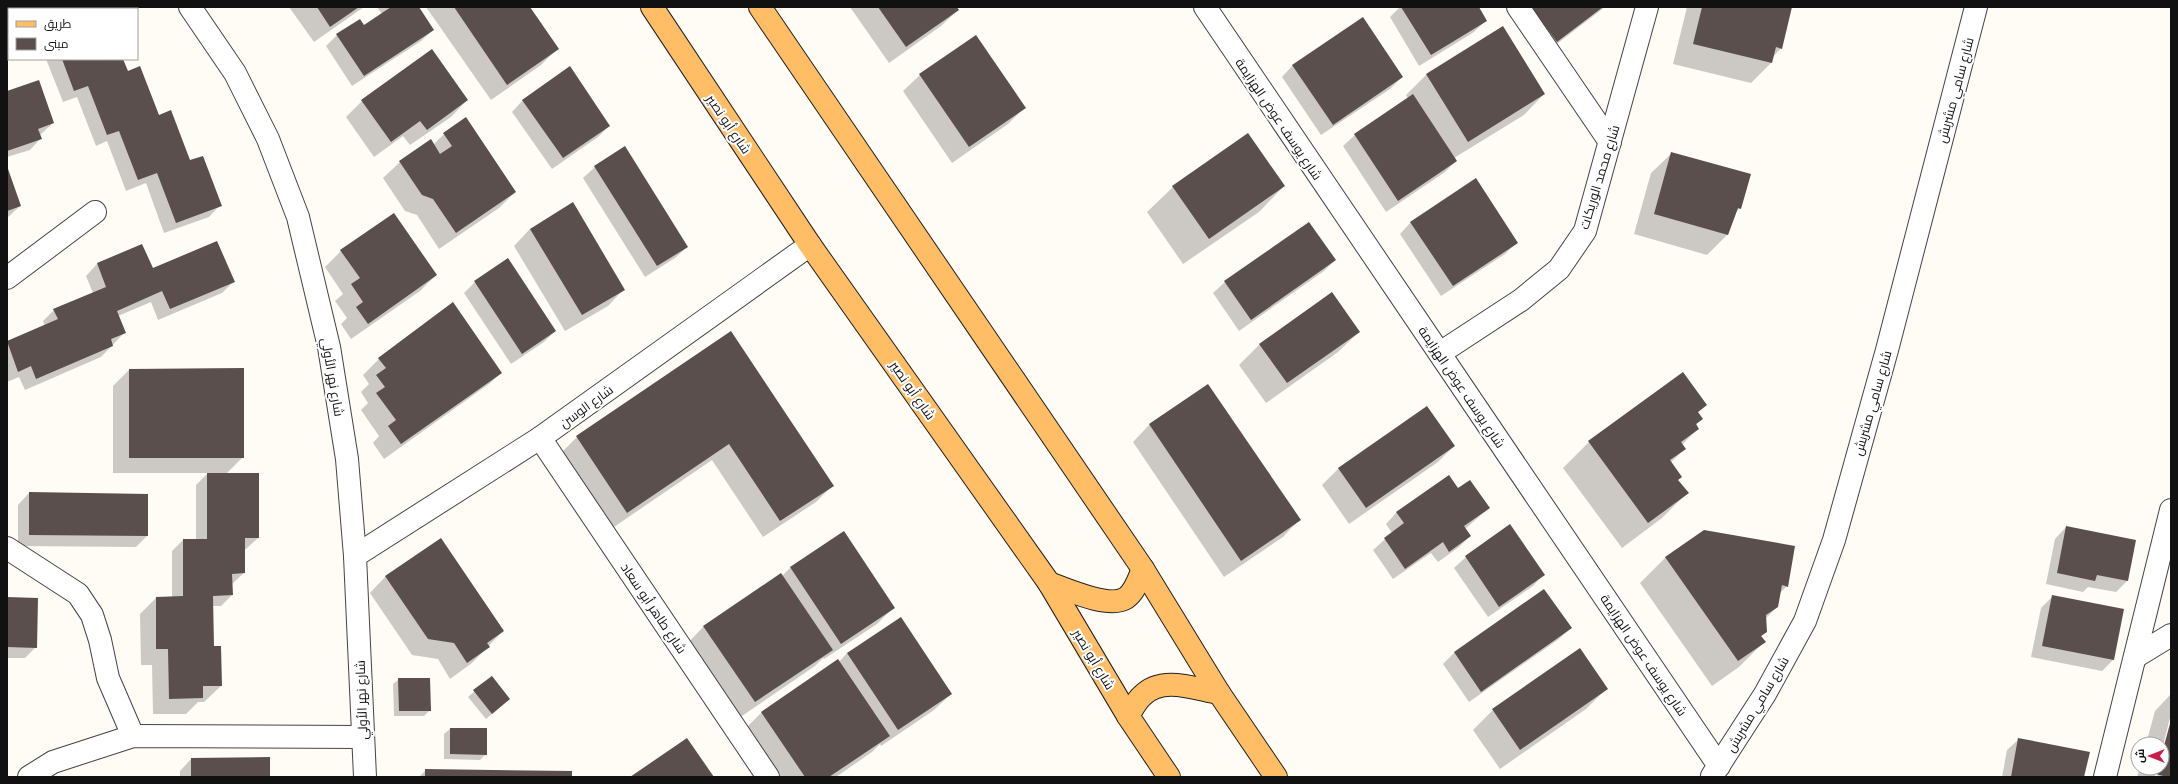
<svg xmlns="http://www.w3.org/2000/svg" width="2178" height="784" font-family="Merriweather,Cairo,serif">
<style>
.shadow{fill:#0003}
.building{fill:#5a4f4c}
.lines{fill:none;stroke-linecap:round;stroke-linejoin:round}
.minor-casing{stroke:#444;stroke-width:24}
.major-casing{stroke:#222;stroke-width:24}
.minor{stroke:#fff;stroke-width:22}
.major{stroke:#ffbe65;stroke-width:22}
.labels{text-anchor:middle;stroke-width:4;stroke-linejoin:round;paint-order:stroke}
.street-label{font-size:13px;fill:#111;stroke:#fff}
</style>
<rect width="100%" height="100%" fill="#fffbf5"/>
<g class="shadow">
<path d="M7,7H69L63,9H9V29H7Z"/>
<path d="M100,7L103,9H95Z"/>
<path d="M289,7H364L314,42Z"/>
<path d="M377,7H418L433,30L421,41L352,86L326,46L337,35L364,26L382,14Z"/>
<path d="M426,7H529L558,48L541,65L491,100Z"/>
<path d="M850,7H956L958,10L941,26L889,63Z"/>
<path d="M1400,7H1477L1486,20L1474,32L1419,66L1390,17Z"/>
<path d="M1511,7H1605L1545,53Z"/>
<path d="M1687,7H1791L1781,48L1773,57L1771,63L1751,83L1673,64Z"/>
<path d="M1502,27L1544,94L1524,115L1454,158L1456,161L1445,172L1386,212L1343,146L1355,135L1408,99L1406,95L1426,75Z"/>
<path d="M432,50L467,100L451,117L410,145L403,136L374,157L346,117L362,101Z"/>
<path d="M46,59H122L127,72L220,205L209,217L164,233L146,183L126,191L107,141L96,146L77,97L63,102Z"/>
<path d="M1293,65L1402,77L1390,89L1321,135L1282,77Z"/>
<path d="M920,75L1024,108L1008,124L952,163L903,91Z"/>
<path d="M7,92L53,123L40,135L41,138L30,150L7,157Z"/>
<path d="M523,100L609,126L598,137L552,169L512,112Z"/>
<path d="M444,134L515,192L499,208L439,249L417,215L405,211L383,178L400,162L430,141L433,145Z"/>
<path d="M1672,153L1740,208L1736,212L1728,234L1707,255L1634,234L1651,173Z"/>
<path d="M595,167L687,247L675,258L645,277L583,178Z"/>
<path d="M7,169L20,206L7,218Z"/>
<path d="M1284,186L1259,212L1183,264L1147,212L1173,187Z"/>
<path d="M1411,222L1516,243L1505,254L1441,296L1400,234Z"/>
<path d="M1309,223L1335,260L1324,271L1239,331L1213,293L1225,282Z"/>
<path d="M530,229L624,289L608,306L565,331L514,246Z"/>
<path d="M142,245L152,270L233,282L222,293L158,320L151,302L118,316L125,332L101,357L25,390L19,377L7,382V342L45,326L43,321L54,310L93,293L86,276L97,264Z"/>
<path d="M341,251L436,275L420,291L351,339L341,324L347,318L335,301L343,294L325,267Z"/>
<path d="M475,282L555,331L544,342L511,364L464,293Z"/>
<path d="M731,332L833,485L816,502L763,537L712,460L611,529L561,453L577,437Z"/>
<path d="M1359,332L1338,352L1266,403L1239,365L1260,344Z"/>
<path d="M379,359L501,373L489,384L384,459L373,443L379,436L361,410L368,403L361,392L369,384L363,375Z"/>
<path d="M129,370L243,457L226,474L258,538L246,549H244V573L232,584V595L221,606H212L213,647L221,686L204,702H198L186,714H153L152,665H141L140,614L156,598L172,597V551L183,540H196V485L208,473H113V386Z"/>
<path d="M1208,385L1299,520L1283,537L1224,577L1133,442L1149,425Z"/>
<path d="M1706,405L1697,413L1702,418L1696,425L1698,428L1682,445L1685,449L1670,463L1677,480L1687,493L1662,518L1622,548L1563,468L1589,442Z"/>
<path d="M1427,407L1454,446L1438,462L1349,524L1322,485L1338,469Z"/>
<path d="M29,493L147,495V536L136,547L18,546V505Z"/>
<path d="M1489,508L1465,529L1470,536L1459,547L1438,562L1431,553L1393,579L1373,550L1392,533L1386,524L1397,512Z"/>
<path d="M1510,526L1544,574L1533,586L1488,617L1454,568L1466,557Z"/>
<path d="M2066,527L2135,541L2127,581L2116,592L2088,587L2083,592L2046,584L2055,539Z"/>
<path d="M843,532L893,608L877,624L824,659L823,658L815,666L739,718L688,643L704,626L782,576L790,568Z"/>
<path d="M1666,557L1787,586L1779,594L1777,607L1765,619L1766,631L1761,637L1764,642L1739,667L1712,686L1640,583Z"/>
<path d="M386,576L503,631L472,663L450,679L438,659L412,655L370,593Z"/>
<path d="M1544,590L1570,628L1559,639L1469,702L1443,664L1454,653Z"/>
<path d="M2053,596L2123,610L2113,660L2102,671L2031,657L2041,608Z"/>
<path d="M7,598L36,647L25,658H7Z"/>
<path d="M847,653L951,694L934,710L881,746L880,744L872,752L836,777H777L745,729L761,713L839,662Z"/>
<path d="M491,677L509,699L486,719L468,697Z"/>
<path d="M399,679L430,710L424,716H394L393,684Z"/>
<path d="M1606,689L1586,709L1500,769L1473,730L1493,710Z"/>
<path d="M2171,694V714L2162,749V744H2146L2155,711Z"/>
<path d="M2171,722V777H2157L2159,768H2162V757Z"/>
<path d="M450,729H486V754L480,760L444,759V734Z"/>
<path d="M2019,739L2083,777H2002L2007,750Z"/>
<path d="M191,759L269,777H180V771Z"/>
<path d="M2140,768H2157L2155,777H2137Z"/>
<path d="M426,770L571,777H419Z"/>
</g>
<g class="building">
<path d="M18,7H42L19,9Z"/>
<path d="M317,7H359L330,27Z"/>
<path d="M391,7H419L434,30L364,76L336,34L360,19L364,25Z"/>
<path d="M454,7H530L559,49L507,85Z"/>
<path d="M878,7H957L959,10L906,47Z"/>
<path d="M1401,7H1479L1487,21L1431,55Z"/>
<path d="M1531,7H1603L1557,42Z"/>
<path d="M1702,7H1792L1782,49L1776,47L1772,63L1693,44Z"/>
<path d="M1363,17L1403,77L1333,125L1292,65Z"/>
<path d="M1503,26L1545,94L1468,142L1426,74Z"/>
<path d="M976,35L1026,108L969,147L919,74Z"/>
<path d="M432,49L468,100L427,130L420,121L391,142L361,100Z"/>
<path d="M62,59H123L128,71L140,66L159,115L171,110L190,160L203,156L222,206L176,223L157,173L138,180L119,131L107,135L88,86L74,91Z"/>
<path d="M570,66L610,126L563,158L522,100Z"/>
<path d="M39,80L54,123L38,129L42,139L7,151V91Z"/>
<path d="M1413,94L1457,161L1398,201L1354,134Z"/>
<path d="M466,117L516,192L456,233L433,199L422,195L399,161L431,139L440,154L452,146L443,133Z"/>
<path d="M1248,133L1285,186L1209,239L1172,186Z"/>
<path d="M625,146L688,247L657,266L594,166Z"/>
<path d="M1671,152L1751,174L1741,209L1738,208L1728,235L1654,214Z"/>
<path d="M7,166L21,206L7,211Z"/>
<path d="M1476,178L1518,243L1453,286L1410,222Z"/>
<path d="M573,202L625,290L582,315L530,229Z"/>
<path d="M394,213L437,275L368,324L356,307L363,302L351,284L360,278L340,250Z"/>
<path d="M1309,222L1336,260L1251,320L1224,281Z"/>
<path d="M217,241L235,282L170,309L162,291L117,311L126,333L111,339L113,346L36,379L31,366L18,372L7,341L58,319L53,309L106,287L97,263L142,244L153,268Z"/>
<path d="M508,258L556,331L522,354L474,281Z"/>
<path d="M1332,292L1360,332L1287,383L1259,344Z"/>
<path d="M453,302L502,373L401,444L388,426L396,420L376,393L385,387L376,375L386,368L378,358Z"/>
<path d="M731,331L834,486L780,521L729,444L627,513L576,436Z"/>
<path d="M244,368V458H129V369Z"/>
<path d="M1683,372L1707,405L1698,412L1703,419L1696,424L1699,429L1681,442L1686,449L1670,460L1682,477L1678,480L1689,493L1648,523L1588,441Z"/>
<path d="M1208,384L1301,520L1241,561L1149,424Z"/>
<path d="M1427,406L1455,446L1366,508L1338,468Z"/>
<path d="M207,473H259V538H245V573L232,574L233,595L213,596L214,646H221L222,686H203V698L169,699L168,649H156V597L183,596V539H207Z"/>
<path d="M1449,475L1458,488L1470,480L1490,508L1464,526L1471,536L1449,552L1443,542L1405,569L1384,538L1404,523L1396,512Z"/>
<path d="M29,492L148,494V536L29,535Z"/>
<path d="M1510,524L1545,575L1499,607L1465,556Z"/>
<path d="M2066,526L2136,540L2128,581L2097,575L2095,581L2057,573Z"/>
<path d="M1704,530L1795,546L1788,587L1782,585L1778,607L1766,615L1767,632L1761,636L1766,642L1738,661L1665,557Z"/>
<path d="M844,531L895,608L841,644L790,567Z"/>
<path d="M441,538L504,631L487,643L490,647L467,663L454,643L428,639L385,576Z"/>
<path d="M781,573L833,650L755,702L703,626Z"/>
<path d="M1544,589L1572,628L1481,692L1454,652Z"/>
<path d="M2052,595L2124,609L2114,660L2042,646Z"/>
<path d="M7,597L38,598L37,648L7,647Z"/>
<path d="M901,617L952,694L898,730L847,653Z"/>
<path d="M1580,648L1608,689L1520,750L1492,709Z"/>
<path d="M838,659L890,736L829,777H805L761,712Z"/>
<path d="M492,676L510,699L492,714L473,690Z"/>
<path d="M398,678H430L431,711H399Z"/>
<path d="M2171,720V777H2167L2156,774L2158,768H2162V753Z"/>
<path d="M450,728H487V755L450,754Z"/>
<path d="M687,738L714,777H630Z"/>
<path d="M2018,738L2090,752L2084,777H2011Z"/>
<path d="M270,757V777H191V758Z"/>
<path d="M425,769L572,771V777H425Z"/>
</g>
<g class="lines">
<g class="minor-casing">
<g id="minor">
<path d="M190,7L235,73L268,139L298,217L329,347L347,459L355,556L365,777"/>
<path d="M1205,7L1719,766"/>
<path d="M1518,7L1610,142"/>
<path d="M7,278L95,212"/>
<path d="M1440,353L1521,300L1559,269L1585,231L1647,7"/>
<path d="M540,438L768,777"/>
<path d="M7,548L78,594L92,615L100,640L108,678L133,736"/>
<path d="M355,556L540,438L810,245"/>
<path d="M2135,657L2171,635"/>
<path d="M1712,776L1765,694L1805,621L1834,540L1887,350L1976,7"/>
<path d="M29,777L53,762L133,736L362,737"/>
<path d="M2105,777L2171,510"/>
</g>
</g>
<g class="major-casing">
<g id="major">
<path d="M652,7L810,245L1049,583L1128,716L1169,777"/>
<path d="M760,7L1143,569L1219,693L1276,777"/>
<path d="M1049,583C1066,589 1109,609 1126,598C1135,592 1139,578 1143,569"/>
<path d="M1128,716C1132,710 1136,701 1142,696C1162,675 1195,689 1219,693"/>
</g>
</g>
<use href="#minor" class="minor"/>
<use href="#major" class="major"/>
</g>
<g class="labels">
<g class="street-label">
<text transform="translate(1955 90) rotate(-75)" y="5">شارع سامي مشربش</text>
<text transform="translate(1279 119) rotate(56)" y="5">شارع يوسف عوض الهزايمة</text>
<text transform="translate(729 124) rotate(56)" y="5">شارع أبو نصير</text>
<text transform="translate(1599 177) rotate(-73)" y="5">شارع محمد الوريكات</text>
<text transform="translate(333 377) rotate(80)" y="5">شارع نهر الأولي</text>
<text transform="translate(1462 387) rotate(56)" y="5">شارع يوسف عوض الهزايمة</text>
<text transform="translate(913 390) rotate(55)" y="5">شارع أبو نصير</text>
<text transform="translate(1872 403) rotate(-74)" y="5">شارع سامي مشربش</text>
<text transform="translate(586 406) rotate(-36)" y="5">شارع الوسن</text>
<text transform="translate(654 608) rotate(56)" y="5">شارع طاهر أبو سعاد</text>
<text transform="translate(1644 655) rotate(56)" y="5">شارع يوسف عوض الهزايمة</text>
<text transform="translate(1094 659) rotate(59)" y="5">شارع أبو نصير</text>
<text transform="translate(361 700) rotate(-92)" y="5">شارع نهر الأولي</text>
<text transform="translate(1757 704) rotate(-59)" y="5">شارع سامي مشربش</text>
</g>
</g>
<rect width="2178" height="784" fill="none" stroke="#111111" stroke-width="16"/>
<rect x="8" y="8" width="130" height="52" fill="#ffffff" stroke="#a0a0a0"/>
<rect x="16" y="21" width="20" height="6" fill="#ffbe65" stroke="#a0a0a0"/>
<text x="44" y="28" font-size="12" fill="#111111">طريق</text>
<rect x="16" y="38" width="20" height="12" fill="#5a4f4c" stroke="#a0a0a0"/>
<text x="44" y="48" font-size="12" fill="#111111">مبنى</text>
<g transform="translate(2150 756) rotate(270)"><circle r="19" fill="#ffffff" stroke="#a0a0a0"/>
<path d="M0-3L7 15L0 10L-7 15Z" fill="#cb1e46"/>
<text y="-6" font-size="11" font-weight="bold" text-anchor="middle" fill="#111111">ش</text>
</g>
</svg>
